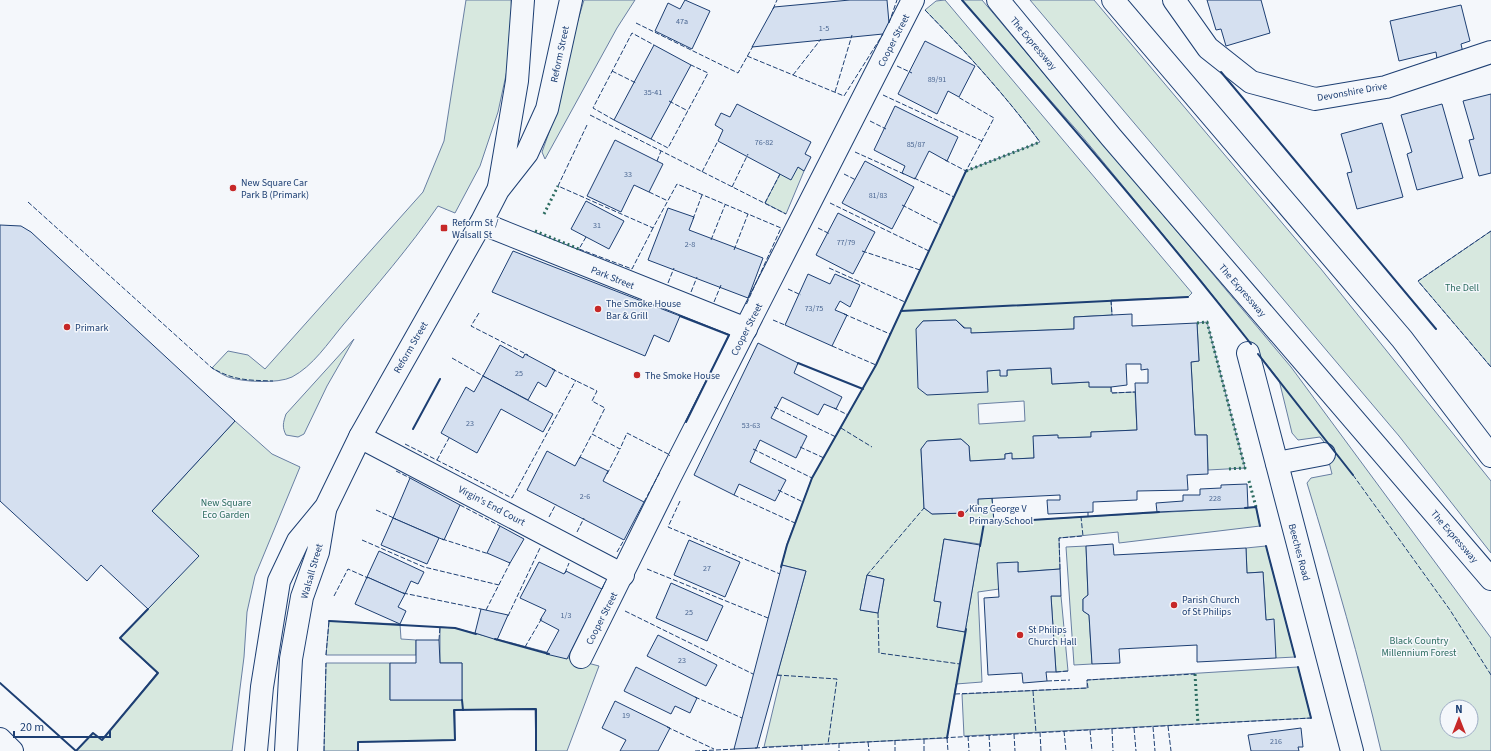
<svg xmlns="http://www.w3.org/2000/svg" width="1491" height="751" font-family="'Source Sans 3',sans-serif">
<style>
.green{fill:#d7e8df;stroke:#687fa3;fill-rule:evenodd}
.building{fill:#d5e0f0;stroke:#1d3f73}
.lines{fill:none;stroke-linecap:round;stroke-linejoin:round}
.street-casing{stroke:#1d3f73;stroke-width:24}
.secondary-casing{stroke:#1d3f73;stroke-width:24}
.highway-casing{stroke:#1d3f73;stroke-width:24}
.street{stroke:#f4f7fb;stroke-width:22}
.secondary{stroke:#f4f7fb;stroke-width:22}
.highway{stroke:#f4f7fb;stroke-width:22}
.hedge{stroke:#2c6c60;stroke-width:3;stroke-dasharray:2 3;stroke-linecap:butt}
.fence{stroke:#1d3f73;stroke-width:1;stroke-dasharray:5 2;stroke-linecap:butt}
.wall{stroke:#1d3f73;stroke-width:2}
.poi-dot{fill:#c62828;stroke:#f4f7fb;stroke-width:1.5}
.labels{text-anchor:middle;stroke-width:3;stroke-linejoin:round;paint-order:stroke}
.number-label{font-size:8px;fill:#4b6792}
.street-label{font-size:10px;fill:#1d3f73;stroke:#f4f7fb}
.poi-label{font-size:10px;fill:#1d3f73;stroke:#f4f7fb;text-anchor:start}
.park-label{font-size:10px;fill:#2c6c60;stroke:#f4f7fb}
</style>
<rect width="100%" height="100%" fill="#f4f7fb"/>
<g class="green">
<path d="M466,0H511L513,27L509,61L498,112L480,166L455,213L438,206C409,248 376,286 343,325C328,343 313,366 292,377C278,384 242,382 228,377C223,375 217,371 212,368L228,351L248,355L265,369L423,192L444,141Z"/>
<path d="M584,0H635L617,28L545,159L542,152L556,113L575,30Z"/>
<path d="M945,0L1192,293L1188,297L1111,300L1112,315L1074,317V329L971,333L956,320L923,321L916,329L987,371L1000,370L1007,376V370L1051,368L1052,384L1089,382L1090,387H1111L1112,393L1135,392L1137,430L1091,432V437L1058,438L1057,435L1034,436V458L1012,459L1011,453L1005,454V459L970,461L969,446L961,439L928,441L921,449L924,508L932,514L965,513L972,505H978V499L992,498L994,522L1256,507L1260,526L1119,543L1118,532L1059,538L1060,569L1018,572V562L999,589L978,592L982,682L956,684L947,738L764,747L781,676L777,675L806,571L782,565L787,544L812,478L876,365L966,171L1040,142C1005,95 966,52 925,10L936,1ZM1024,401L1025,421L979,424L978,404ZM944,539L980,544L965,632L937,627L941,602L934,601ZM867,575L884,579L878,613L860,610Z"/>
<path d="M962,0H982L1291,367L1491,638V751H1381C1360,660 1334,572 1307,483L1311,478L1332,474L1324,442L1320,437L1298,440L1292,433L1279,380L1203,283L1081,135ZM1447,707H1471V731H1447Z"/>
<path d="M1030,0H1094L1321,269L1491,481V553L1399,436Z"/>
<path d="M798,167L804,171L786,214L765,203L780,174Z"/>
<path d="M1491,231V367L1418,281Z"/>
<path d="M1207,322L1245,468L1208,470L1207,435H1195L1191,362L1199,361L1197,323Z"/>
<path d="M354,339L327,386L304,434L298,437L286,435C282,427 283,423 286,414Z"/>
<path d="M235,421L272,454L300,467L255,576L247,612L244,657L232,751H76L93,733L102,740L157,673L120,638L198,556L152,511Z"/>
<path d="M1086,546L1088,595L1083,599V611L1089,615L1092,664L1074,665L1066,547Z"/>
<path d="M1266,546L1295,657L1276,658L1266,620L1263,572L1247,573L1246,548Z"/>
<path d="M1051,596H1061L1068,671L1056,672Z"/>
<path d="M329,621L400,624L401,639L416,640V655H326Z"/>
<path d="M440,627L455,628L599,666L567,751H536L535,709L455,710V740L358,742V751H324L326,663H390V700H462V663H440Z"/>
<path d="M1298,667L1311,718L964,736L962,694L1087,688V680Z"/>
</g>
<g class="building">
<path d="M685,0L710,11L692,49L655,31L668,3L680,9Z"/>
<path d="M850,0H887L889,23L883,34L752,47L774,7Z"/>
<path d="M1207,0H1261L1270,33L1226,46L1221,29L1216,30Z"/>
<path d="M1461,5L1470,41L1461,44L1463,53L1437,59L1436,52L1399,61L1390,21Z"/>
<path d="M925,41L975,66L959,97L948,91L937,114L898,94Z"/>
<path d="M654,45L691,65L651,139L614,120Z"/>
<path d="M1491,94V173L1479,176L1469,140L1474,139L1463,101Z"/>
<path d="M737,104L811,142L805,154L811,157L804,171L798,167L791,180L718,141L723,130L715,125L721,113L730,117Z"/>
<path d="M1442,104L1463,178L1417,190L1407,154L1412,152L1401,115Z"/>
<path d="M895,106L958,137L947,161L929,151L915,179L902,173L905,166L874,150Z"/>
<path d="M1382,123L1403,197L1357,209L1347,173L1352,172L1341,134Z"/>
<path d="M615,140L663,164L649,192L634,185L621,212L587,196Z"/>
<path d="M865,161L914,187L892,229L842,203Z"/>
<path d="M586,201L624,221L609,249L571,229Z"/>
<path d="M668,208L694,217L689,230L763,258L748,298L648,260Z"/>
<path d="M838,213L875,232L853,274L816,255Z"/>
<path d="M0,225L21,226L31,232L235,421L152,511L199,556L148,609L101,565L87,581L0,501Z"/>
<path d="M513,251L680,316L669,342L654,335L645,356L492,292Z"/>
<path d="M808,274L830,284L835,274L860,285L850,307L840,301L835,310L847,315L832,346L785,325Z"/>
<path d="M1132,314V326L1197,323L1199,361L1191,362L1195,435H1207L1208,474L1187,475L1188,490L1137,491V500L1093,502V512L1048,514L1047,500H1060V495L978,499V505H972L965,513L932,514L924,508L921,449L927,441L961,439L969,446L970,461L1005,459V454L1012,453V459L1034,458L1033,436L1058,435V438L1091,437V432L1137,430L1135,383H1148V369L1141,370V364H1126L1127,385L1111,387H1089V382L1052,384L1051,368L1007,370V376H1000V370L987,371L988,392L927,395L918,388L916,329L923,321L956,320L964,328H971V333L1074,329V317Z"/>
<path d="M758,343L798,363L794,373L842,397L836,409L824,404L818,415L782,397L771,418L807,436L796,458L760,440L750,462L786,480L775,501L739,484L734,495L694,475Z"/>
<path d="M500,345L523,358L525,354L555,370L546,387L538,382L528,400L483,376Z"/>
<path d="M483,376L553,414L543,432L501,409L477,453L441,433L466,387L474,392Z"/>
<path d="M547,451L575,466L580,457L608,471L603,481L644,502L624,540L527,490Z"/>
<path d="M410,478L460,505L444,540L393,518Z"/>
<path d="M1247,484L1248,508L1157,512L1156,503L1183,501V495H1200V489L1221,488V485Z"/>
<path d="M393,518L439,538L427,564L381,545Z"/>
<path d="M500,526L524,539L510,563L487,553Z"/>
<path d="M944,539L980,545L965,632L937,627L941,602L934,601Z"/>
<path d="M689,540L740,562L725,597L674,575Z"/>
<path d="M1113,544L1114,555L1246,548L1247,573L1263,572L1266,620L1274,619L1276,658L1197,662V645L1119,649L1120,663L1092,664L1089,615L1083,611V599L1088,595L1086,546Z"/>
<path d="M379,551L424,572L418,584L411,581L405,594L367,577Z"/>
<path d="M539,562L564,574L566,571L602,589L567,659L546,654L559,630L540,620L546,610L520,598Z"/>
<path d="M1018,562V572L1060,569L1061,596H1051L1056,672H1046L1047,681L1023,683L1022,673L988,675L984,598L999,597L997,563Z"/>
<path d="M782,565L806,571L757,748L734,749Z"/>
<path d="M867,575L884,579L878,613L860,610Z"/>
<path d="M367,577L405,594L398,607L406,611L400,624L355,604Z"/>
<path d="M671,583L723,606L707,641L656,618Z"/>
<path d="M481,609L508,615L497,640L475,633Z"/>
<path d="M658,635L717,665L706,686L647,656Z"/>
<path d="M416,640H439L440,663H462V700H390V663H416Z"/>
<path d="M636,667L697,698L690,713L675,706L671,714L624,691Z"/>
<path d="M615,701L670,728L658,751H620L626,740L602,728Z"/>
<path d="M1301,728L1303,747H1298L1299,751H1251L1248,735Z"/>
</g>
<g class="lines">
<g class="street-casing">
<g id="street">
<path d="M1174,0L1208,48L1251,82L1315,99L1386,87L1491,52"/>
<path d="M481,223L746,329"/>
<path d="M1248,353L1352,751"/>
<path d="M360,437L623,575"/>
<path d="M1277,463L1324,454"/>
<path d="M581,657L670,477L913,0"/>
<path d="M0,739L12,751"/>
</g>
</g>
<g class="secondary-casing">
<g id="secondary">
<path d="M499,187L517,81L523,0"/>
<path d="M256,751L262,687L279,581L298,541L326,507L360,437L481,223L498,190L527,153L547,109L571,0"/>
<path d="M286,751L291,659L302,597L318,552L325,510"/>
</g>
</g>
<g class="highway-casing">
<g id="highway">
<path d="M998,0L1111,137L1491,579"/>
<path d="M1113,0L1402,339L1491,456"/>
</g>
</g>
<use href="#street" class="street"/>
<use href="#secondary" class="secondary"/>
<use href="#highway" class="highway"/>
<g class="hedge">
<path d="M966,171L1040,142"/>
<path d="M544,214L558,186"/>
<path d="M535,231L579,249"/>
<path d="M1197,323L1207,322L1245,468L1227,469"/>
<path d="M1249,481L1256,507"/>
<path d="M1195,674L1198,724"/>
</g>
<g class="fence">
<path d="M773,9L777,0"/>
<path d="M925,10C966,52 1005,95 1040,142"/>
<path d="M636,23L738,73L753,46"/>
<path d="M889,23L897,0"/>
<path d="M747,56L844,96L883,34"/>
<path d="M897,66L912,73"/>
<path d="M612,71L636,83"/>
<path d="M793,75L821,39"/>
<path d="M835,92L852,35"/>
<path d="M883,95L982,141"/>
<path d="M669,101L688,111"/>
<path d="M590,115L786,214"/>
<path d="M614,120L593,108L632,33L654,45"/>
<path d="M870,121L886,129"/>
<path d="M587,125L558,186L653,228L677,184L781,228L746,305"/>
<path d="M651,139L668,148L708,73L691,65"/>
<path d="M855,152L904,174"/>
<path d="M945,160L966,171L994,118L958,97"/>
<path d="M657,161L661,151"/>
<path d="M702,172L718,141"/>
<path d="M844,174L856,180"/>
<path d="M914,178L954,197"/>
<path d="M732,187L748,154"/>
<path d="M649,192L668,201"/>
<path d="M28,202L212,368C235,381 248,380 273,381"/>
<path d="M765,203L780,174"/>
<path d="M830,203L929,251"/>
<path d="M902,205L941,225"/>
<path d="M693,219L702,195"/>
<path d="M818,228L830,234"/>
<path d="M1491,231L1418,281L1491,367"/>
<path d="M586,237L579,249L632,269L653,228"/>
<path d="M711,240L725,205"/>
<path d="M734,250L748,214"/>
<path d="M862,251L920,270"/>
<path d="M829,268L905,302"/>
<path d="M668,283L674,268"/>
<path d="M788,289L801,295"/>
<path d="M691,292L697,277"/>
<path d="M1111,300L1112,315"/>
<path d="M714,302L721,285"/>
<path d="M479,313L471,326L528,355"/>
<path d="M844,314L890,334"/>
<path d="M773,320L785,325"/>
<path d="M832,346L876,365"/>
<path d="M452,358L485,377"/>
<path d="M552,369L597,391L592,401L605,408L592,434L620,449L627,433L670,455L669,456"/>
<path d="M1111,387V393L1135,392"/>
<path d="M774,407L836,437"/>
<path d="M834,408L848,415"/>
<path d="M841,428L872,447"/>
<path d="M405,444L512,498L576,380"/>
<path d="M800,447L824,458"/>
<path d="M753,449L812,478"/>
<path d="M579,459L592,434"/>
<path d="M437,460L449,438"/>
<path d="M396,471L410,478"/>
<path d="M607,474L620,449"/>
<path d="M1353,475L1450,610L1491,675"/>
<path d="M778,490L803,502"/>
<path d="M734,495L795,523"/>
<path d="M992,498L994,522"/>
<path d="M680,501L668,527L780,574"/>
<path d="M644,502L660,472"/>
<path d="M460,505L500,526"/>
<path d="M376,510L396,519"/>
<path d="M1088,512V516"/>
<path d="M549,517L556,504"/>
<path d="M577,532L584,518"/>
<path d="M442,539L489,554"/>
<path d="M362,540L424,567L499,585"/>
<path d="M617,552L624,540"/>
<path d="M647,569L768,618"/>
<path d="M1060,569L1059,538L1083,536L1081,517"/>
<path d="M565,573L569,563"/>
<path d="M867,575L924,508"/>
<path d="M602,589L605,582"/>
<path d="M403,593L481,609"/>
<path d="M334,596L348,569L368,578"/>
<path d="M486,610L510,563L508,562"/>
<path d="M625,611L753,674"/>
<path d="M878,613L879,653L960,664"/>
<path d="M508,616L540,548"/>
<path d="M439,640L440,627"/>
<path d="M525,647L542,618"/>
<path d="M326,655L329,621"/>
<path d="M1056,672L1068,671"/>
<path d="M777,675L837,679L828,744"/>
<path d="M1047,681L1070,680"/>
<path d="M1033,691L1036,733"/>
<path d="M955,694L1088,688L1087,680L1195,674"/>
<path d="M695,697L742,718"/>
<path d="M1168,726L1171,751"/>
<path d="M667,727L714,749"/>
<path d="M1153,727L1155,751"/>
<path d="M1134,728L1136,751"/>
<path d="M1112,729L1113,751"/>
<path d="M1090,730L1092,751"/>
<path d="M1064,731L1066,751"/>
<path d="M1040,732L1041,751"/>
<path d="M1014,734L1015,751"/>
<path d="M989,735L990,751"/>
<path d="M968,736L969,751"/>
<path d="M947,738L948,751"/>
<path d="M924,739V751"/>
<path d="M895,740V751"/>
<path d="M868,742L869,751"/>
<path d="M839,743V751"/>
<path d="M802,745V751"/>
<path d="M755,748L1311,718"/>
<path d="M324,751L326,663"/>
<path d="M695,751L737,749"/>
</g>
<g class="wall">
<path d="M962,0C1061,113 1158,226 1251,344"/>
<path d="M1221,72L1436,329"/>
<path d="M901,311L1188,297"/>
<path d="M680,316L729,335L686,422"/>
<path d="M1258,354L1353,475"/>
<path d="M798,363L863,389"/>
<path d="M413,429L440,379"/>
<path d="M1245,508L1256,507L1260,526"/>
<path d="M980,546L984,523L1159,512"/>
<path d="M1266,546L1295,657"/>
<path d="M781,567L787,545L812,478L876,365L966,171"/>
<path d="M329,621L455,628L476,634"/>
<path d="M495,639L549,654"/>
<path d="M1298,667L1311,718"/>
<path d="M0,683L76,751L93,733L102,740L158,673L120,638L148,609"/>
<path d="M462,700L463,710"/>
<path d="M947,738L966,629"/>
<path d="M358,751V742L455,740L454,710L536,709V751"/>
</g>
</g>
<g class="poi-dot">
<circle cx="233" cy="188" r="4"/>
<rect x="440" y="224" width="8" height="8" rx="2"/>
<circle cx="598" cy="309" r="4"/>
<circle cx="67" cy="327" r="4"/>
<circle cx="637" cy="375" r="4"/>
<circle cx="961" cy="514" r="4"/>
<circle cx="1174" cy="605" r="4"/>
<circle cx="1020" cy="635" r="4"/>
</g>
<g class="labels">
<g class="number-label">
<text x="682" y="24">47a</text>
<text x="824" y="31">1-5</text>
<text x="937" y="82">89/91</text>
<text x="653" y="95">35-41</text>
<text x="764" y="145">76-82</text>
<text x="916" y="147">85/87</text>
<text x="628" y="177">33</text>
<text x="878" y="198">81/83</text>
<text x="597" y="228">31</text>
<text x="846" y="245">77/79</text>
<text x="690" y="247">2-8</text>
<text x="814" y="311">73/75</text>
<text x="519" y="376">25</text>
<text x="470" y="426">23</text>
<text x="751" y="428">53-63</text>
<text x="585" y="499">2-6</text>
<text x="1215" y="501">228</text>
<text x="707" y="571">27</text>
<text x="689" y="615">25</text>
<text x="566" y="618">1/3</text>
<text x="682" y="663">23</text>
<text x="626" y="718">19</text>
<text x="1276" y="744">216</text>
</g>
<g class="street-label">
<text transform="translate(893 40) rotate(-63)" y="4">Cooper Street</text>
<text transform="translate(1034 43) rotate(50)" y="4">The Expressway</text>
<text transform="translate(559 54) rotate(-78)" y="4">Reform Street</text>
<text transform="translate(1352 91) rotate(-10)" y="4">Devonshire Drive</text>
<text transform="translate(613 277) rotate(22)" y="4">Park Street</text>
<text transform="translate(1243 290) rotate(49)" y="4">The Expressway</text>
<text transform="translate(746 329) rotate(-63)" y="4">Cooper Street</text>
<text transform="translate(410 347) rotate(-60)" y="4">Reform Street</text>
<text transform="translate(492 505) rotate(28)" y="4">Virgin's End Court</text>
<text transform="translate(1455 536) rotate(49)" y="4">The Expressway</text>
<text transform="translate(1300 552) rotate(75)" y="4">Beeches Road</text>
<text transform="translate(311 571) rotate(-74)" y="4">Walsall Street</text>
<text transform="translate(601 618) rotate(-63)" y="4">Cooper Street</text>
</g>
<g class="poi-label">
<text x="241" y="186">New Square Car<tspan x="241" dy="12">Park B (Primark)</tspan></text>
<text x="452" y="226">Reform St /<tspan x="452" dy="12">Walsall St</tspan></text>
<text x="606" y="307">The Smoke House<tspan x="606" dy="12">Bar &amp; Grill</tspan></text>
<text x="75" y="331">Primark</text>
<text x="645" y="379">The Smoke House</text>
<text x="969" y="512">King George V<tspan x="969" dy="12">Primary School</tspan></text>
<text x="1182" y="603">Parish Church<tspan x="1182" dy="12">of St Philips</tspan></text>
<text x="1028" y="633">St Philips<tspan x="1028" dy="12">Church Hall</tspan></text>
</g>
<g class="park-label">
<text x="1462" y="291">The Dell</text>
<text x="226" y="506">New Square<tspan x="226" dy="12">Eco Garden</tspan></text>
<text x="1419" y="644">Black Country<tspan x="1419" dy="12">Millennium Forest</tspan></text>
</g>
</g>
<g transform="translate(1459 719)"><circle r="19" fill="#f4f7fb" stroke="#9eadc5"/>
<path d="M0-3L7 15L0 10L-7 15Z" fill="#c62828"/>
<text y="-6" font-size="11" font-weight="bold" text-anchor="middle" fill="#1d3f73">N</text>
</g>
<path d="M14 731v6h96v-6" fill="none" stroke="#1d3f73" stroke-width="2"/>
<text x="20" y="731" font-size="12" fill="#1d3f73" stroke="#f4f7fb" stroke-width="3" paint-order="stroke">20 m</text>
</svg>
